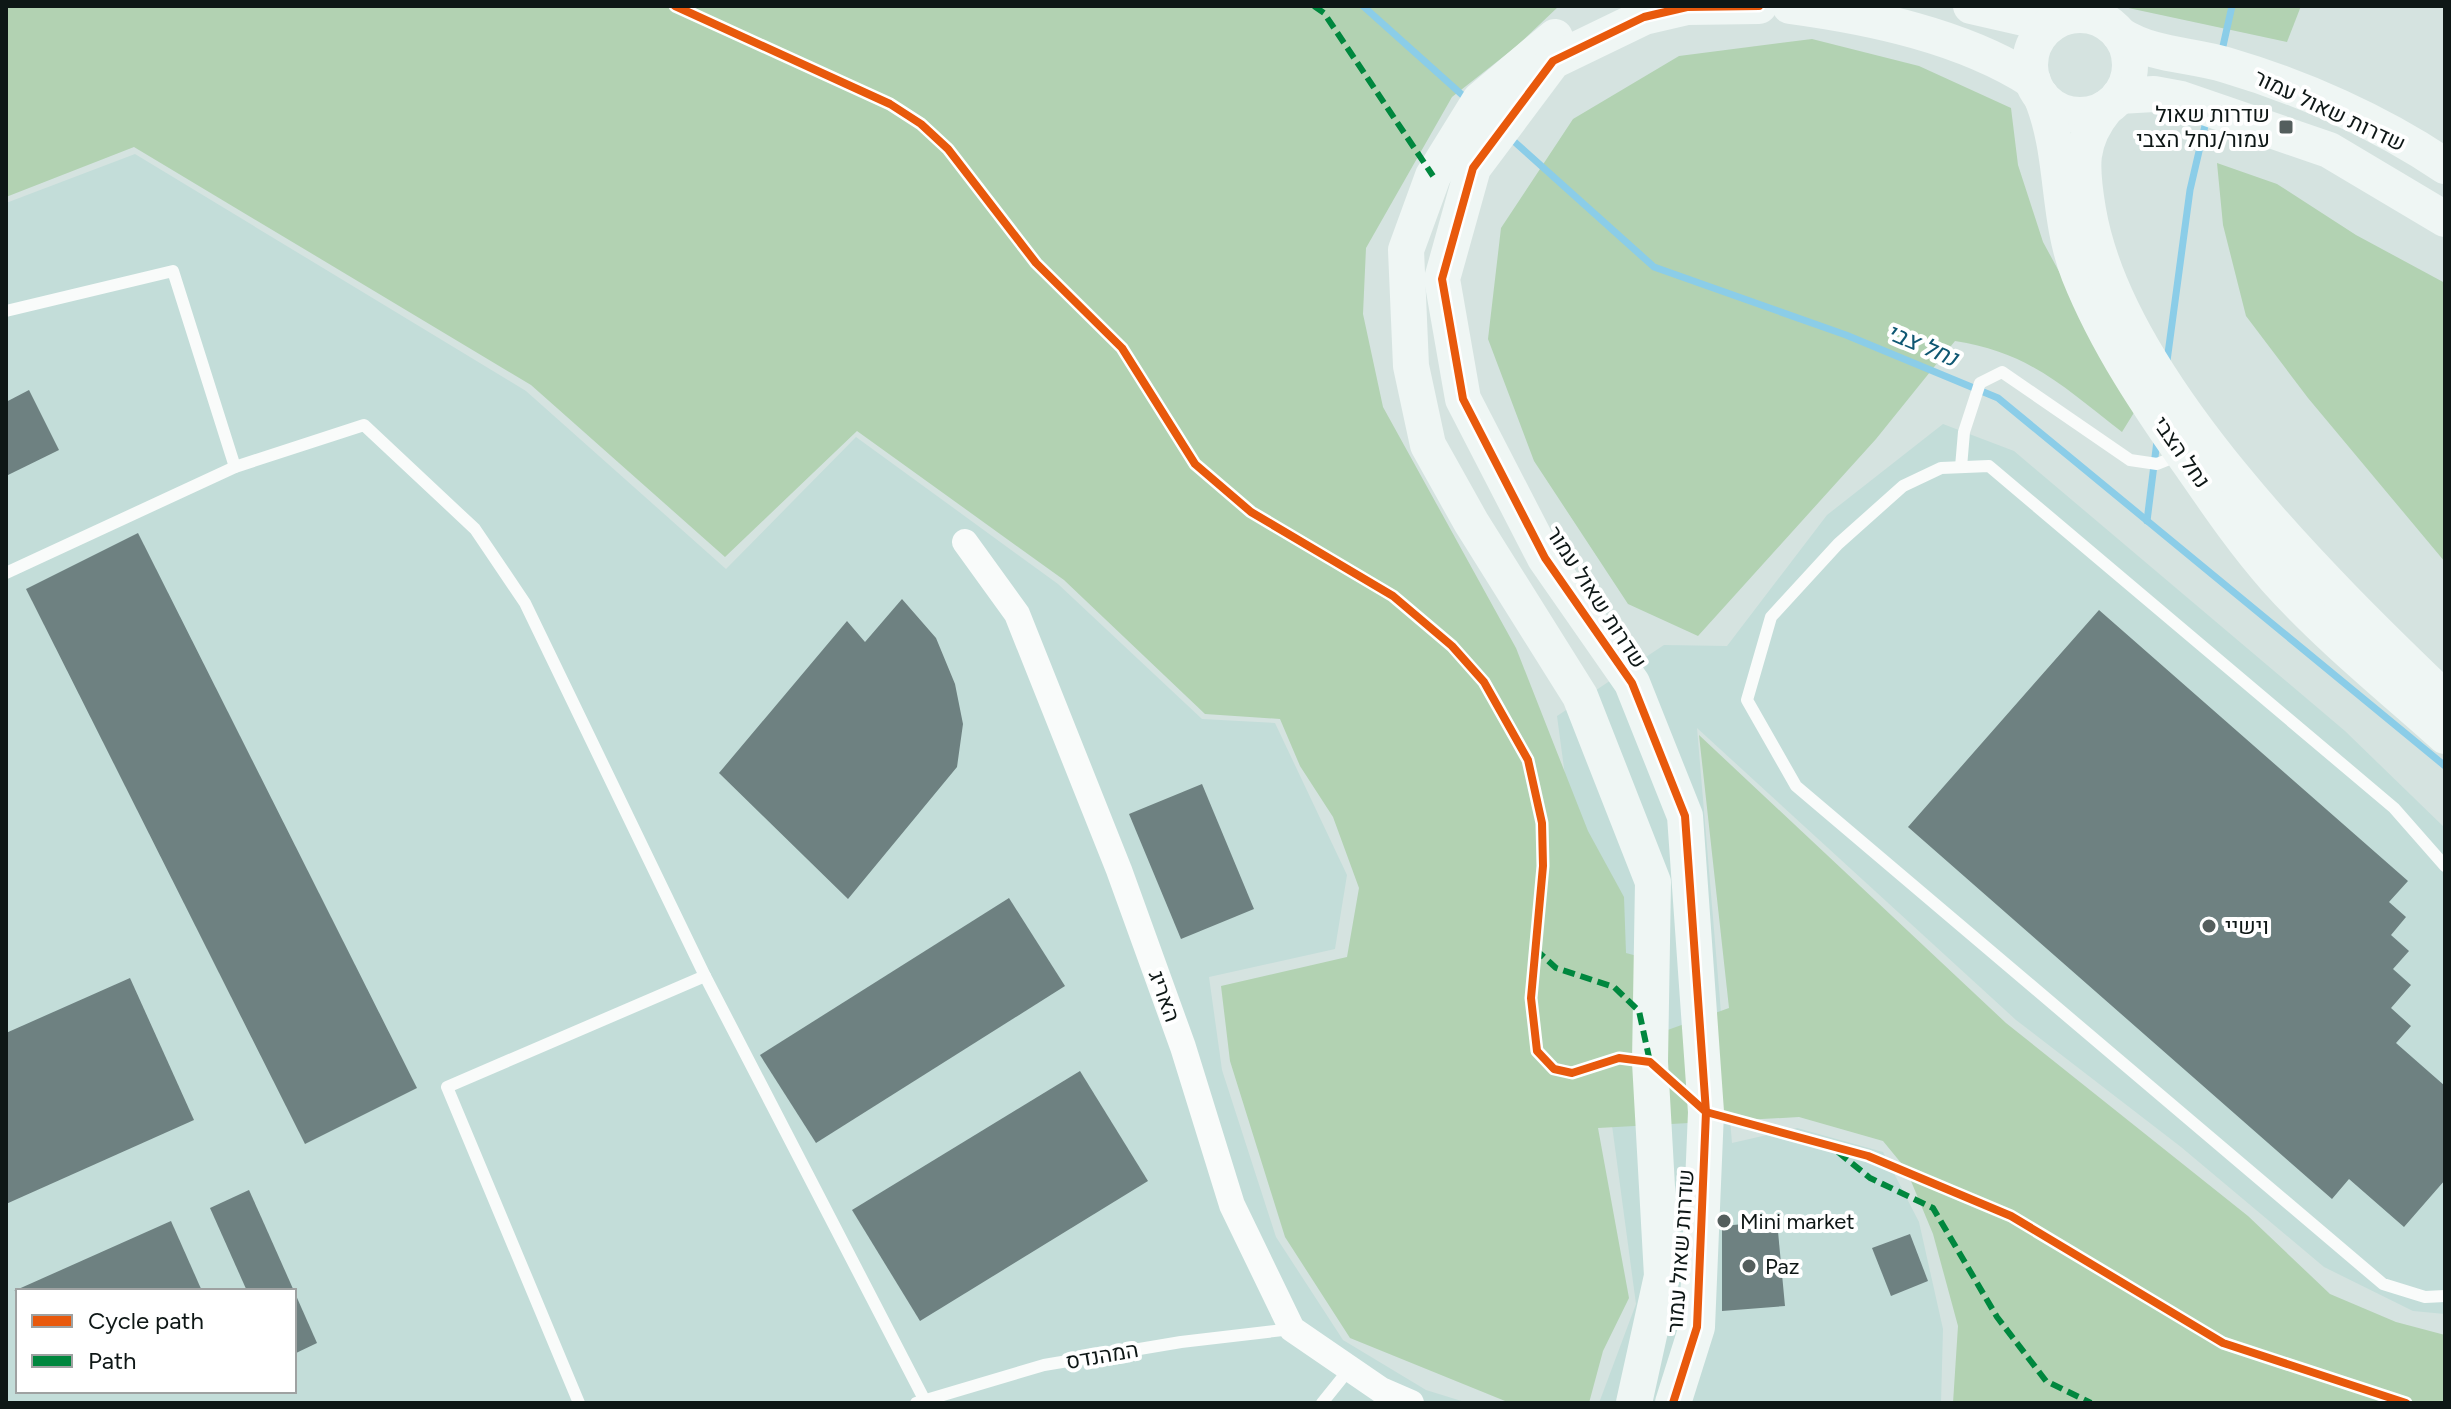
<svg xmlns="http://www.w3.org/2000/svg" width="2451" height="1409" font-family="Figtree,Heebo,sans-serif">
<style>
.built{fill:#c3ddd9;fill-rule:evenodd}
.green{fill:#b2d2b2}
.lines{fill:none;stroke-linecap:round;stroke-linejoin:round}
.stream{stroke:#8bcde8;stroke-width:7}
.building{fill:#6e8181}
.lane{stroke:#f9fbfa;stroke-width:12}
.street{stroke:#f9fbfa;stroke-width:26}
.secondary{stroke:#eff6f4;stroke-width:36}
.quiet{stroke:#00873e;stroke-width:6;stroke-dasharray:12 6;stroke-linecap:butt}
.cycleway-casing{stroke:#fff;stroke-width:13}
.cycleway{stroke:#e8590c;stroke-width:8}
.poi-dot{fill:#545e5d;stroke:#fff;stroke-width:3}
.labels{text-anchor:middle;stroke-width:8;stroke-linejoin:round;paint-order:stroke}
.street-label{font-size:22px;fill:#0e1716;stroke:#fff}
.poi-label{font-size:22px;fill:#0e1716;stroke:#fff;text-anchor:start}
.water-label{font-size:24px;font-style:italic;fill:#0e5772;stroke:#fff}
</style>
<rect width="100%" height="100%" fill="#d5e3e0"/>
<g class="built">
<path d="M135,154L526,391L726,569L856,437L1058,584L1202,719L1275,723L1347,875L1335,949L1209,977L1222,1070L1276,1237L1343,1340L1426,1390L1468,1403H6V203ZM18,1291H294V1391H18Z"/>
<path d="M1943,424L2014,451L2345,731L2445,828V1314L2413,1311L2324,1267L2181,1147L2016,1020L1697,728L1732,1143L1797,1128L1883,1152L1919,1222L1943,1329L1941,1403H1599L1636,1304L1557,716L1664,645L1727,646L1827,515Z"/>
</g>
<g class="green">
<path d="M6,6H1559L1517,46L1452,97L1366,248L1363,314L1383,407L1516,648L1588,831L1624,897L1626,953L1641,957L1662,1032L1729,1008L1699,735L2006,1023L2248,1216L2330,1294L2396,1322L2445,1335V1403H1953L1958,1326L1933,1234L1906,1169L1883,1141L1799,1117L1598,1128L1629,1298L1603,1351L1589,1403H1510L1350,1338L1285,1237L1230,1061L1221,986L1347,957L1359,888L1333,817L1300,766L1280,719L1205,714L1064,580L857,431L725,557L531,385L134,147L6,197Z"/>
<path d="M2119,6H2301L2287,42Z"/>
<path d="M1812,39L1919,66L2011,108L2018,165L2043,242L2135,411L2122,432C2065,388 2029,352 1955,341L1876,439L1698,636L1628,604L1534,461L1488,339L1501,228L1573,119L1679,56Z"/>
<path d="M2217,163L2277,184L2356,235L2445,283V562L2308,398L2246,316L2223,225Z"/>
</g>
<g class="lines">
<g class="stream">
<path d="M1363,6L1469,101"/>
<path d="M2221,55L2232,6"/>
<path d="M1508,136L1654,267L1846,335L1998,398L2445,766"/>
<path d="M2167,361L2190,190L2207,117"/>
<path d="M2147,521L2157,441"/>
</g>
</g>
<g class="building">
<path d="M29,390L59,450L6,476V402Z"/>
<path d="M138,533L417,1088L305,1144L26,589Z"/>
<path d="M902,599L936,638L955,684L963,724L957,767L848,899L719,773L847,621L865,642Z"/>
<path d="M2099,610L2408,881L2389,902L2406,917L2391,935L2409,951L2393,969L2411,985L2391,1008L2411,1026L2396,1043L2445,1086V1180L2404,1227L2349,1179L2332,1199L1908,827Z"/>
<path d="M1202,784L1254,909L1181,939L1129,814Z"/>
<path d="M1009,898L1065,986L816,1143L760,1055Z"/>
<path d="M130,978L194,1120L6,1204V1033Z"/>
<path d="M1080,1071L1148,1181L920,1321L852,1210Z"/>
<path d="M249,1190L262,1219L294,1291H247L210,1208Z"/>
<path d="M171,1221L202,1291H14Z"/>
<path d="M1777,1221L1785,1306L1722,1311V1226Z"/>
<path d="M1910,1234L1928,1281L1891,1296L1872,1248Z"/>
<path d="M294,1291L317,1343L294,1354Z"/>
</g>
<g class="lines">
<g class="lane">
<path d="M6,311L173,271L235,467"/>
<path d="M1961,467L1964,432L1980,383L2002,372L2130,460L2157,464L2177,456"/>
<path d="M6,573L235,467L364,425L475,529L525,603L705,976L924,1399"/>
<path d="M2445,866L2394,808L1989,466L1941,468L1903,486L1838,544L1771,617L1747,700L1796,786L2383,1284L2425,1297L2445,1296"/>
<path d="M579,1403L447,1087L705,976"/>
<path d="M916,1403L1044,1365L1181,1342L1292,1329"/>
<path d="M1322,1403L1351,1367"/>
</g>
<path class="street" d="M965,542L1017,614L1119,870L1183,1047L1232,1205L1292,1329L1381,1390L1411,1403"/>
<g class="secondary">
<path d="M1790,6C1871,17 1963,36 2033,81"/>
<path d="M1971,6L2028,19L2069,16"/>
<circle cx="2080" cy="65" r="50"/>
<path d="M2120,35C2154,56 2189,54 2226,65C2301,87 2380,122 2445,166"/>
<path d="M1555,37L1480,100L1433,176L1406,250L1411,366L1428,445L1471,522L1580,696L1653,882L1650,1062L1662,1276L1634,1403"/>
<path d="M2041,96C2065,153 2056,216 2079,274C2107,344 2149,406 2192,467C2219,506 2245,544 2276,579C2327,636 2388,685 2445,736"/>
<path d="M2119,96L2154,94L2181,99L2329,150L2445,219"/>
<path d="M2106,108C2078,142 2081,168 2088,210C2117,381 2323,582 2445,699"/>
<path d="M1673,1403L1697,1327L1706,1112L1685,816L1632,683L1545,558L1463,399L1442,279L1473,168L1553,61L1644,17L1687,7L1759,6"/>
</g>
<g class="quiet">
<path d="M1314,6L1324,13L1433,176"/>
<path d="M1535,949L1556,968L1614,987L1639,1011L1650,1062"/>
<path d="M1838,1152L1870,1178L1933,1208L1997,1317L2046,1381L2091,1403"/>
</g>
<g class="cycleway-casing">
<g id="cycleway">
<path d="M675,6L890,104L921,124L948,149L1036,263L1122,348L1195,464L1251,512L1393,596L1452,646L1484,682L1528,760L1542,823L1543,866L1531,998L1537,1051L1554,1069L1572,1073L1619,1058L1650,1062L1706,1112L1868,1156L2011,1216L2223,1343L2406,1403"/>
<path d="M1673,1403L1697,1327L1706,1112L1685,816L1632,683L1545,558L1463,399L1442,279L1473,168L1553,61L1644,17L1687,7L1759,6"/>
</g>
</g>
<use href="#cycleway" class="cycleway"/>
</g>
<g class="poi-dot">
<rect x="2278" y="119" width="16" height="16" rx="4"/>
<circle cx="2209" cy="926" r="8"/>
<circle cx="1724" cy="1221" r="8"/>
<circle cx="1749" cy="1266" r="8"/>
</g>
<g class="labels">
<g class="street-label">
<text transform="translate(2330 110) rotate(25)" y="8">שדרות שאול עמור</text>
<text transform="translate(2182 452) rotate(55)" y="8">נחל הצבי</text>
<text transform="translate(1597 597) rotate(57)" y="8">שדרות שאול עמור</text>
<text transform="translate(1165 996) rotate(70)" y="8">האריג</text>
<text transform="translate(1680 1251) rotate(-86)" y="8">שדרות שאול עמור</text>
<text transform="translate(1102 1355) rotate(-10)" y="8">המהנדס</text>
</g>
<g class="poi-label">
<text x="2270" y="122" text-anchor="end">שדרות שאול<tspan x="2270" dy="25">עמור/נחל הצבי</tspan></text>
<text x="2225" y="934">וישיי</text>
<text x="1740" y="1229">Mini market</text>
<text x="1765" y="1274">Paz</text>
</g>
<g class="water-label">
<text transform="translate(1922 345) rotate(23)" y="8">נחל צבי</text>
</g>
</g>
<rect width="2451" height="1409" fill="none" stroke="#0e1716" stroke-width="16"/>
<rect x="16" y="1289" width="280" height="104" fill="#ffffff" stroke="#9fa2a2" stroke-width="2"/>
<rect x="32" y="1315" width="40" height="12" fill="#e8590c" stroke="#9fa2a2" stroke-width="2"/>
<text x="88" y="1329" font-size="24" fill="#0e1716">Cycle path</text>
<rect x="32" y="1355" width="40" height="12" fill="#00873e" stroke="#9fa2a2" stroke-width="2"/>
<text x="88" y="1369" font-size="24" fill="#0e1716">Path</text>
</svg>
